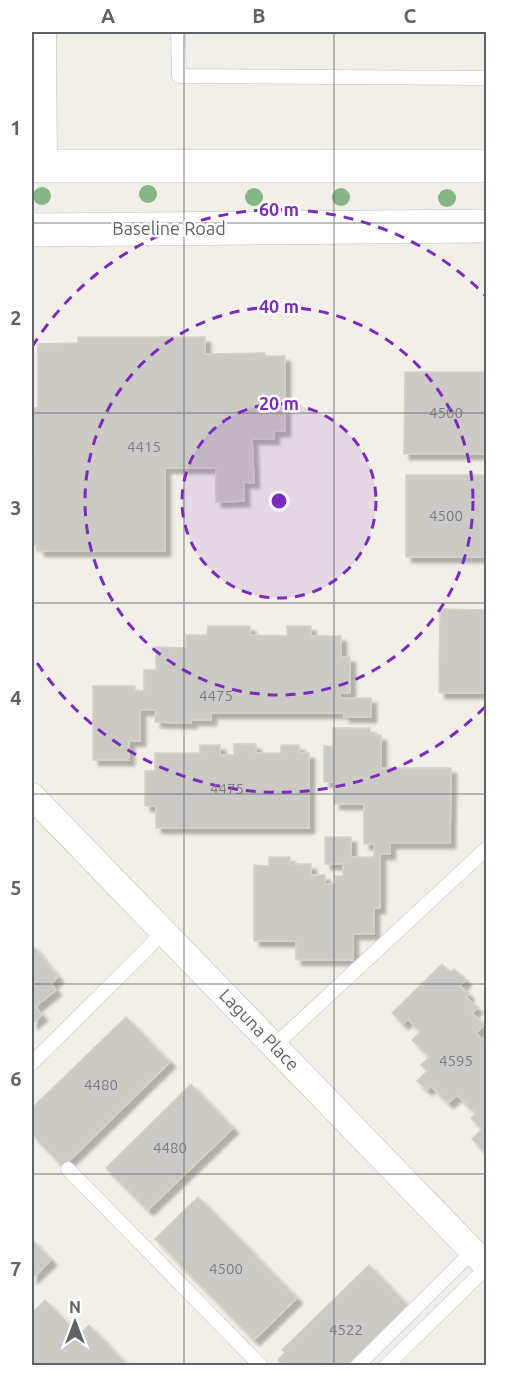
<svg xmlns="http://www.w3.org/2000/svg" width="518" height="1397" font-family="Ubuntu,sans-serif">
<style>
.building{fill:#cccac4;stroke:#d7d1c5;stroke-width:1.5;filter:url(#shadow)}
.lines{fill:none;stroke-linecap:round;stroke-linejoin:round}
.lane-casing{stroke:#b9bcc1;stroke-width:15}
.street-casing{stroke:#b9bcc1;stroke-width:27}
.secondary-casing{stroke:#babdc3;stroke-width:34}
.lane{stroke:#fff;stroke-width:14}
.street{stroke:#fff;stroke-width:26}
.secondary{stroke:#fff;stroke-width:33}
.tree{fill:#87b585}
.grid{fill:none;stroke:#5e6368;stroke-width:1.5;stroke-opacity:0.55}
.ring{fill:none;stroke:#7b2cbf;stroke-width:3;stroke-dasharray:10 8}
.labels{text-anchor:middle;stroke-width:5;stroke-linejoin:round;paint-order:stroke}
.number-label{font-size:15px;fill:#7a7d7f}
.street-label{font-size:18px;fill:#5e6368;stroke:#fff}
.centre{fill:#7b2cbf;stroke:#fff;stroke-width:3}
.ring-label{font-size:18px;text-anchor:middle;font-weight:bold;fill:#7b2cbf;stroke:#fff;stroke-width:5;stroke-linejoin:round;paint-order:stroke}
.neatline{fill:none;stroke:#5e6368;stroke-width:2}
.grid-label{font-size:20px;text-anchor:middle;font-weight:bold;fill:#5e6368}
</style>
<defs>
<filter id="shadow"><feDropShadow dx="5.5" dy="5.5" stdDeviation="1.5" flood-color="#0004"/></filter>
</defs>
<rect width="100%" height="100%" fill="#f1efe7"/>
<g class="building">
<path d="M78,337H205V354L265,353V356H285V431H274V439H252L254,483L244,482V501L216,502V468H165V551H39V545H32V454H34V439H32V408H38V344L78,343Z"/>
<path d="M405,372H486V454H404Z"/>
<rect x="406" y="475" width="80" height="82"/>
<path d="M440,609L486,610V693H439Z"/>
<path d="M208,626H250V635L287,636V626H311V636H341V657H350V693H340V698H371V717H344V713H211V720H191V723L155,722L156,710H140V741H129V760H93V686H135V691H144V670H156V647L186,648V635H207Z"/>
<path d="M333,728H370V735H381V768H451L450,843H390V854H380V908H374V934H353V960H296V941H254V865L269,866V857H290V864H311V875H325V884H335V876H343V864H325V837H351V857H374V844H364V804H334V782H324V746H333Z"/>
<path d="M234,744H256V753H281V745H299V753H309V828H156V806H145V771H155V753H200V745H220V755H234Z"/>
<path d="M32,945L58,977L51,984L56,990L35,1007L42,1015L32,1024Z"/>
<path d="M442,964L450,972L454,969L466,980L460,986L469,994L466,997L477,1008L472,1013L484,1025L476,1033L486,1044V1150L485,1152L472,1139L482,1129L471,1118L476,1114L457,1095L448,1103L431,1086L427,1090L417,1081L427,1071L421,1065L429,1057L412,1040L420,1032L408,1019L403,1024L392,1013Z"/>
<path d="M126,1017L170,1062L63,1167L32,1134V1108Z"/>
<path d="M191,1084L233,1128L148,1210L106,1168Z"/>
<path d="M198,1197L297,1298L254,1340L155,1239Z"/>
<path d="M32,1240L51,1260L32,1278Z"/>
<path d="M32,1240L51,1260L32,1278Z"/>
<path d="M369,1265L411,1309L353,1366H283L278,1360L285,1352L282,1350Z"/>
<path d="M45,1300L79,1335L89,1325L128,1366H32V1313Z"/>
</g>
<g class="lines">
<g class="lane-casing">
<g id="lane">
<path d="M178,32L179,76L486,78"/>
<path d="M274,1046L486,849"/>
<path d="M32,1063L146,950L163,931"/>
<path d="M68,1169L261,1366"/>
<path d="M357,1366L473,1251"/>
<path d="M386,1366L486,1268"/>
</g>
</g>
<g class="street-casing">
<g id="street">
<path d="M43,32L44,166"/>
<path d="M32,796L486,1265"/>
</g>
</g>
<g class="secondary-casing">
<g id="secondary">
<path d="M32,166H486"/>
<path d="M32,230L486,226"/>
</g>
</g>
<use href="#lane" class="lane"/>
<use href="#street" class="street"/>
<use href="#secondary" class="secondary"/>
</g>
<g class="tree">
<circle cx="148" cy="194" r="9"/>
<circle cx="42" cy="196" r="9"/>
<circle cx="254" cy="197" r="9"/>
<circle cx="341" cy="197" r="9"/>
<circle cx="447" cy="198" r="9"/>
</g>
<path class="grid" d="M184,32V1366M334,32V1366M32,223H486M32,413H486M32,603H486M32,794H486M32,984H486M32,1174H486"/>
<circle cx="279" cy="501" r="97" fill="#7b2cbf" fill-opacity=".12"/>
<g class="ring">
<circle cx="279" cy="501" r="97"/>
<circle cx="279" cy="501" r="194"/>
<path d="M485 707A291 291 0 0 1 32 655M32 347A291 291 0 0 1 485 295"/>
</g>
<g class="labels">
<g class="number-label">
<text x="446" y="418">4500</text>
<text x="144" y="452">4415</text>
<text x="446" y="521">4500</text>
<text x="216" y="701">4475</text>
<text x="227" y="794">4475</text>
<text x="456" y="1066">4595</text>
<text x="101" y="1090">4480</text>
<text x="170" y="1153">4480</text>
<text x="226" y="1274">4500</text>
<text x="346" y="1335">4522</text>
</g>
<g class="street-label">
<text x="169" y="235">Baseline Road</text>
<text transform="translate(259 1030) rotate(46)" y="6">Laguna Place</text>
</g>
</g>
<circle cx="279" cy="501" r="9" class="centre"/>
<g class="ring-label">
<text x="279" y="216">60 m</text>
<text x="279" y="313">40 m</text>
<text x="279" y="410">20 m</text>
</g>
<rect width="518" height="1397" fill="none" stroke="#ffffff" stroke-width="66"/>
<g transform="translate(75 1322)" stroke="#ffffff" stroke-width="4.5" paint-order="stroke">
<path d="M0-4.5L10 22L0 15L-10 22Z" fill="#5e6368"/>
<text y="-9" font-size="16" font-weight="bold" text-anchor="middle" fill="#5e6368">N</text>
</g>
<rect x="33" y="33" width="452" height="1331" class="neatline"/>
<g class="grid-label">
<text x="108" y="23">A</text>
<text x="259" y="23">B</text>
<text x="410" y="23">C</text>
<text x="16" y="135">1</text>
<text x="16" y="325">2</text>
<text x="16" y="515">3</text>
<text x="16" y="705">4</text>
<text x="16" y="895">5</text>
<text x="16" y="1086">6</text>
<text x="16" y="1276">7</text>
</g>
</svg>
